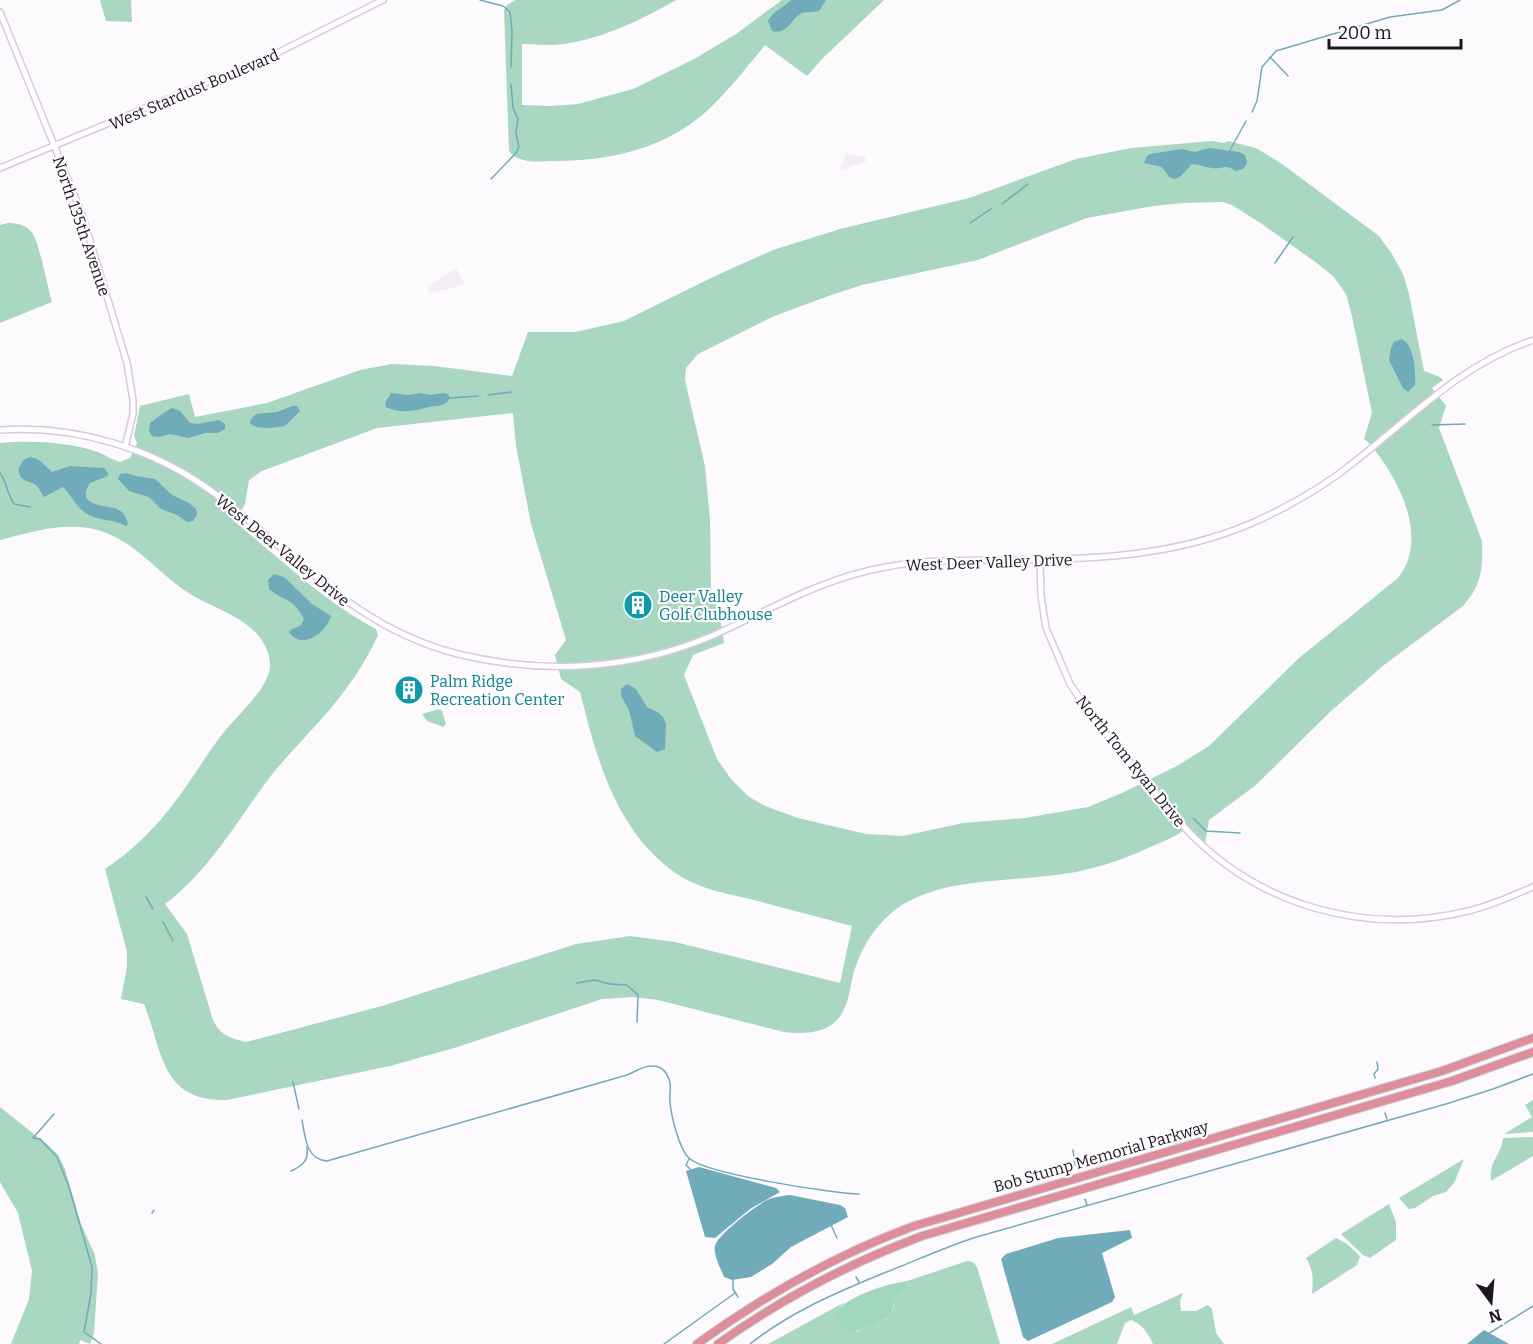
<svg xmlns="http://www.w3.org/2000/svg" width="1533" height="1344" font-family="Bitter,serif">
<style>
.built{fill:#f4edf7}
.green{fill:#a9d7c1;fill-rule:evenodd}
.forest{fill:#a1d7bd}
.water{fill:#6fabb9}
.lines{fill:none;stroke-linecap:round;stroke-linejoin:round}
.stream{stroke:#6fabb9;stroke-width:1.5}
.minor-casing{stroke:#d8c9dd;stroke-width:8}
.highway-casing{stroke:#d6d5d6;stroke-width:10}
.minor{stroke:#fff;stroke-width:5}
.highway{stroke:#dc8e9a;stroke-width:8}
.labels{text-anchor:middle;stroke-width:4.5;stroke-linejoin:round;paint-order:stroke}
.street-label{font-size:16px;fill:#1c171e;stroke:#fdfafe}
.culture-label{font-size:16px;fill:#0d838f;stroke:#fdfafe;text-anchor:start}
</style>
<rect width="100%" height="100%" fill="#fdfafe"/>
<g class="built">
<path d="M846,153L865,157L866,162L840,170Z"/>
<path d="M456,268L464,283L456,287L429,293L427,287Z"/>
</g>
<g class="green">
<path d="M100,0H131L132,22L106,21Z"/>
<path d="M515,0H676C641,20 604,38 564,44C550,46 536,44 522,44V105L550,106L578,104L633,89L694,59L736,34L782,0H884L822,59L807,76L765,45C747,67 729,90 708,110C667,148 610,161 556,161C540,161 520,165 509,151L504,10L507,5Z"/>
<path d="M1212,141L1224,143L1228,141L1256,148L1282,164L1379,236L1392,254L1403,274L1409,294L1424,371L1440,377L1443,380L1432,388L1446,406L1439,428L1482,541C1483,568 1482,585 1463,606L1384,665L1331,711L1256,785L1209,820L1205,844L1188,827C1176,837 1162,842 1148,848C1116,863 1082,873 1047,876C1005,881 952,880 913,899C887,911 867,936 857,963C851,977 851,993 845,1007C835,1033 808,1035 784,1032L658,1000L633,997L602,999L454,1048L390,1066L227,1100C161,1102 163,1052 144,1004L121,999L127,966V952L105,869C123,857 138,844 153,828C179,801 198,767 220,737C234,718 268,690 270,667C271,653 263,640 254,631C236,613 208,606 187,592C156,571 132,538 94,529C61,522 31,532 0,540V443C31,440 68,442 98,452C106,455 112,460 120,462L130,458L137,443L134,436L140,406L189,394L195,417L267,403L360,370L392,364L434,366L512,376L528,332H575L624,321L715,276L773,250L840,229L969,198L1076,159L1131,148ZM1223,202L1232,205L1262,224L1318,264L1333,276L1346,294L1352,316L1372,413L1364,439C1371,444 1377,453 1382,460C1405,493 1426,543 1398,578L1299,658L1209,746L1177,766L1122,793L1088,807L1025,818L963,823L903,836L866,834L798,818L765,806L748,796L731,779L717,759L684,675L693,655L724,643L721,623L711,587L710,519L705,466L685,380L686,368L698,354L772,317L831,295L862,285L978,260L1087,218L1153,206L1184,203ZM513,413L516,446L531,524L566,640L555,655L561,679L580,692C597,760 616,832 677,874C699,889 728,894 754,900C787,909 819,917 852,926L840,983L675,942L630,936L576,944L382,1006L246,1042C230,1038 221,1036 213,1020L187,934L165,904C210,870 236,822 270,777C287,755 307,736 325,715C346,691 365,664 378,635L376,629C322,600 282,560 235,522L245,504L249,480L262,471L377,428Z"/>
<path d="M8,223C18,223 27,225 33,234C39,243 48,288 52,302L0,323V225Z"/>
<path d="M439,709L442,711L446,724L443,727L427,721L422,714Z"/>
<path d="M1533,1100V1132L1504,1134L1532,1117L1525,1105Z"/>
<path d="M0,1107L49,1146L58,1155L65,1169L81,1224L95,1255L98,1274L94,1333L90,1344L80,1340L79,1344H11L29,1299L32,1271L18,1213L0,1182Z"/>
<path d="M1533,1137V1156L1491,1181C1489,1159 1501,1157 1503,1138Z"/>
<path d="M1464,1159L1454,1183L1446,1192L1433,1196L1415,1208L1409,1209L1399,1198Z"/>
<path d="M1389,1204L1396,1222V1240L1370,1258L1363,1255L1341,1234Z"/>
<path d="M1336,1238L1347,1244L1360,1256L1357,1265L1312,1294C1313,1280 1314,1271 1306,1258Z"/>
<path d="M967,1261L973,1262L977,1267L1000,1344H768L845,1302L835,1311L857,1332C866,1327 889,1321 892,1313C894,1309 893,1303 895,1299L903,1293L908,1287L907,1281Z"/>
<path d="M1183,1293L1180,1301L1181,1311H1196L1208,1305L1212,1309L1216,1333L1224,1344H1153C1148,1333 1143,1325 1131,1320L1125,1323L1117,1344H1052L1131,1307L1134,1315Z"/>
</g>
<path class="forest" d="M907,1281L908,1287L903,1293L895,1299C893,1304 893,1309 892,1313C889,1321 857,1332 848,1333L842,1327L835,1311C855,1294 882,1285 907,1281Z"/>
<g class="water">
<path d="M791,0H826L819,11C813,13 805,11 800,14C790,21 787,35 772,31L768,21C773,11 783,8 791,0Z"/>
<path d="M1209,148L1239,152L1245,155L1247,163L1243,169L1236,171C1222,163 1224,170 1212,168C1204,167 1199,164 1192,164L1181,176L1175,179L1169,177L1162,167L1144,163L1147,156L1150,154L1182,149L1195,152Z"/>
<path d="M1401,339C1414,343 1416,372 1415,385L1408,392L1403,388L1389,360L1391,348L1394,342Z"/>
<path d="M391,393L408,395L421,393L431,395L443,393L448,394L450,398C445,407 438,405 429,407C415,411 400,414 386,407L385,403Z"/>
<path d="M292,406H297L300,411L285,426C275,427 257,431 250,423L251,419L256,414L277,412Z"/>
<path d="M173,408L180,411L190,423L198,424L219,420L225,424V429L218,433H205L188,438L170,434L159,437L152,436L149,431L150,423C154,420 170,408 173,408Z"/>
<path d="M30,457L38,459L52,472L70,466L104,468L108,473V476L90,483C74,507 107,505 117,509C124,512 127,518 128,524L126,526C114,519 100,521 89,515C76,508 72,496 63,487L44,497C41,493 40,489 36,485C32,482 26,482 23,479C14,472 21,459 30,457Z"/>
<path d="M126,473L136,476L155,479L172,495L189,503L196,509L197,515L193,521L187,522L177,515L161,509L149,497L129,491L118,479L120,474Z"/>
<path d="M274,574L284,577L312,604L331,616C326,633 302,651 289,632L292,629L300,626L304,619C292,596 285,603 269,589L268,580Z"/>
<path d="M627,684L636,689L647,707L659,713L663,717L666,724L665,749L657,752L635,736L629,710L621,696V689Z"/>
<path d="M699,1167L776,1188L780,1192L750,1209L715,1238L705,1237L686,1171Z"/>
<path d="M790,1195L840,1205L845,1208L848,1217L791,1247L772,1264L751,1277L732,1280L724,1277C721,1269 713,1255 715,1246C718,1234 756,1206 767,1200C774,1197 782,1196 790,1195Z"/>
<path d="M1130,1230L1132,1238L1102,1253L1115,1297L1112,1302L1028,1341L1023,1337L1001,1259L1006,1254L1058,1238Z"/>
<path d="M1484,1330L1509,1344H1467Z"/>
</g>
<g class="lines">
<g class="stream">
<path d="M480,0L503,6L510,12L512,32L511,67"/>
<path d="M1270,57L1288,76"/>
<path d="M1252,112L1257,101L1262,67L1276,51L1390,17L1442,10L1460,0"/>
<path d="M1229,152L1246,121"/>
<path d="M491,179L516,153L519,147L516,133L518,119L513,108L511,84"/>
<path d="M1002,204L1028,184"/>
<path d="M970,223L991,209"/>
<path d="M1275,263L1293,237"/>
<path d="M488,395L511,392"/>
<path d="M449,398L478,396"/>
<path d="M1432,425L1465,424"/>
<path d="M0,473C7,482 7,494 14,504L30,507"/>
<path d="M1193,818L1206,831L1240,833"/>
<path d="M146,897L153,909"/>
<path d="M163,922L173,941"/>
<path d="M577,983L594,980L610,984L627,985L638,995L637,1022"/>
<path d="M1375,1078L1374,1074L1378,1069L1377,1062"/>
<path d="M293,1082L299,1109"/>
<path d="M1385,1113L1387,1119"/>
<path d="M54,1114L33,1138L40,1139L57,1157L69,1187L92,1267L91,1293L84,1332L101,1344"/>
<path d="M302,1120C305,1136 306,1160 327,1161L627,1075C635,1072 644,1065 653,1066C661,1066 667,1072 669,1079C672,1086 669,1094 670,1102C671,1115 679,1149 689,1158C705,1174 831,1193 859,1194"/>
<path d="M1073,1150L1075,1165"/>
<path d="M689,1159L686,1165L691,1170"/>
<path d="M291,1171C302,1166 309,1161 307,1147"/>
<path d="M1085,1199L1087,1205"/>
<path d="M152,1213L154,1210"/>
<path d="M831,1225L837,1238"/>
<path d="M856,1277L859,1282"/>
<path d="M733,1278V1289L738,1297"/>
<path d="M1488,1334L1533,1306"/>
<path d="M664,1344L735,1293"/>
<path d="M750,1344C789,1313 833,1294 879,1275C910,1263 941,1249 973,1238L1446,1104L1493,1089L1533,1074"/>
</g>
<g class="minor-casing">
<g id="minor">
<path d="M0,12L82,214L127,363L133,400V414L125,447"/>
<path d="M0,168L269,57L383,0"/>
<path d="M0,430C76,425 153,448 214,493C296,554 354,628 458,654C544,675 633,670 714,635C772,609 822,578 886,567C925,559 964,561 1004,560C1090,559 1171,558 1252,523C1288,507 1323,487 1353,463C1412,417 1460,365 1533,340"/>
<path d="M1040,559L1041,596L1046,628L1070,684L1093,718L1186,829C1258,906 1366,936 1468,911C1490,906 1512,896 1533,887"/>
</g>
</g>
<g class="highway-casing">
<g id="highway">
<path d="M697,1344C765,1295 835,1255 914,1226L1442,1071L1533,1038"/>
<path d="M718,1344C781,1299 850,1263 922,1236L1452,1081L1533,1052"/>
</g>
</g>
<use href="#minor" class="minor"/>
<use href="#highway" class="highway"/>
</g>
<defs>
<g id="building-disc" transform="scale(1.5)"><circle r="9.5" fill="#0f9aa8" stroke="#fdfafe"/><path d="M-4-6H4V6H1V3H-1V6H-4ZM-2.5-4.3h1.7v1.8h-1.7ZM.8-4.3h1.7v1.8H.8ZM-2.5-1h1.7V.8h-1.7ZM.8-1h1.7V.8H.8Z" fill="#fff"/></g>
</defs>
<g fill-rule="evenodd">
<use href="#building-disc" x="638" y="605"/>
<use href="#building-disc" x="409" y="690"/>
</g>
<g class="labels">
<g class="street-label">
<text transform="translate(194 89) rotate(-23)" y="6">West Stardust Boulevard</text>
<text transform="translate(82 226) rotate(71)" y="6">North 135th Avenue</text>
<text transform="translate(283 550) rotate(39)" y="6">West Deer Valley Drive</text>
<text transform="translate(989 562) rotate(-2)" y="6">West Deer Valley Drive</text>
<text transform="translate(1131 761) rotate(51)" y="6">North Tom Ryan Drive</text>
<text transform="translate(1101 1156) rotate(-16)" y="6">Bob Stump Memorial Parkway</text>
</g>
<g class="culture-label">
<text x="659" y="602">Deer Valley<tspan x="659" dy="18">Golf Clubhouse</tspan></text>
<text x="430" y="687">Palm Ridge<tspan x="430" dy="18">Recreation Center</tspan></text>
</g>
</g>
<g transform="translate(1491 1302) rotate(164)" stroke="#fdfafe" stroke-width="4.5" paint-order="stroke">
<path d="M0-4.5L10 22L0 15L-10 22Z" fill="#1c171e"/>
<text y="-9" font-size="16" font-weight="bold" text-anchor="middle" fill="#1c171e">N</text>
</g>
<path d="M1329 39v9h132v-9" fill="none" stroke="#1c171e" stroke-width="3"/>
<text x="1338" y="39" font-size="18" fill="#1c171e" stroke="#fdfafe" stroke-width="4.5" paint-order="stroke">200 m</text>
</svg>
